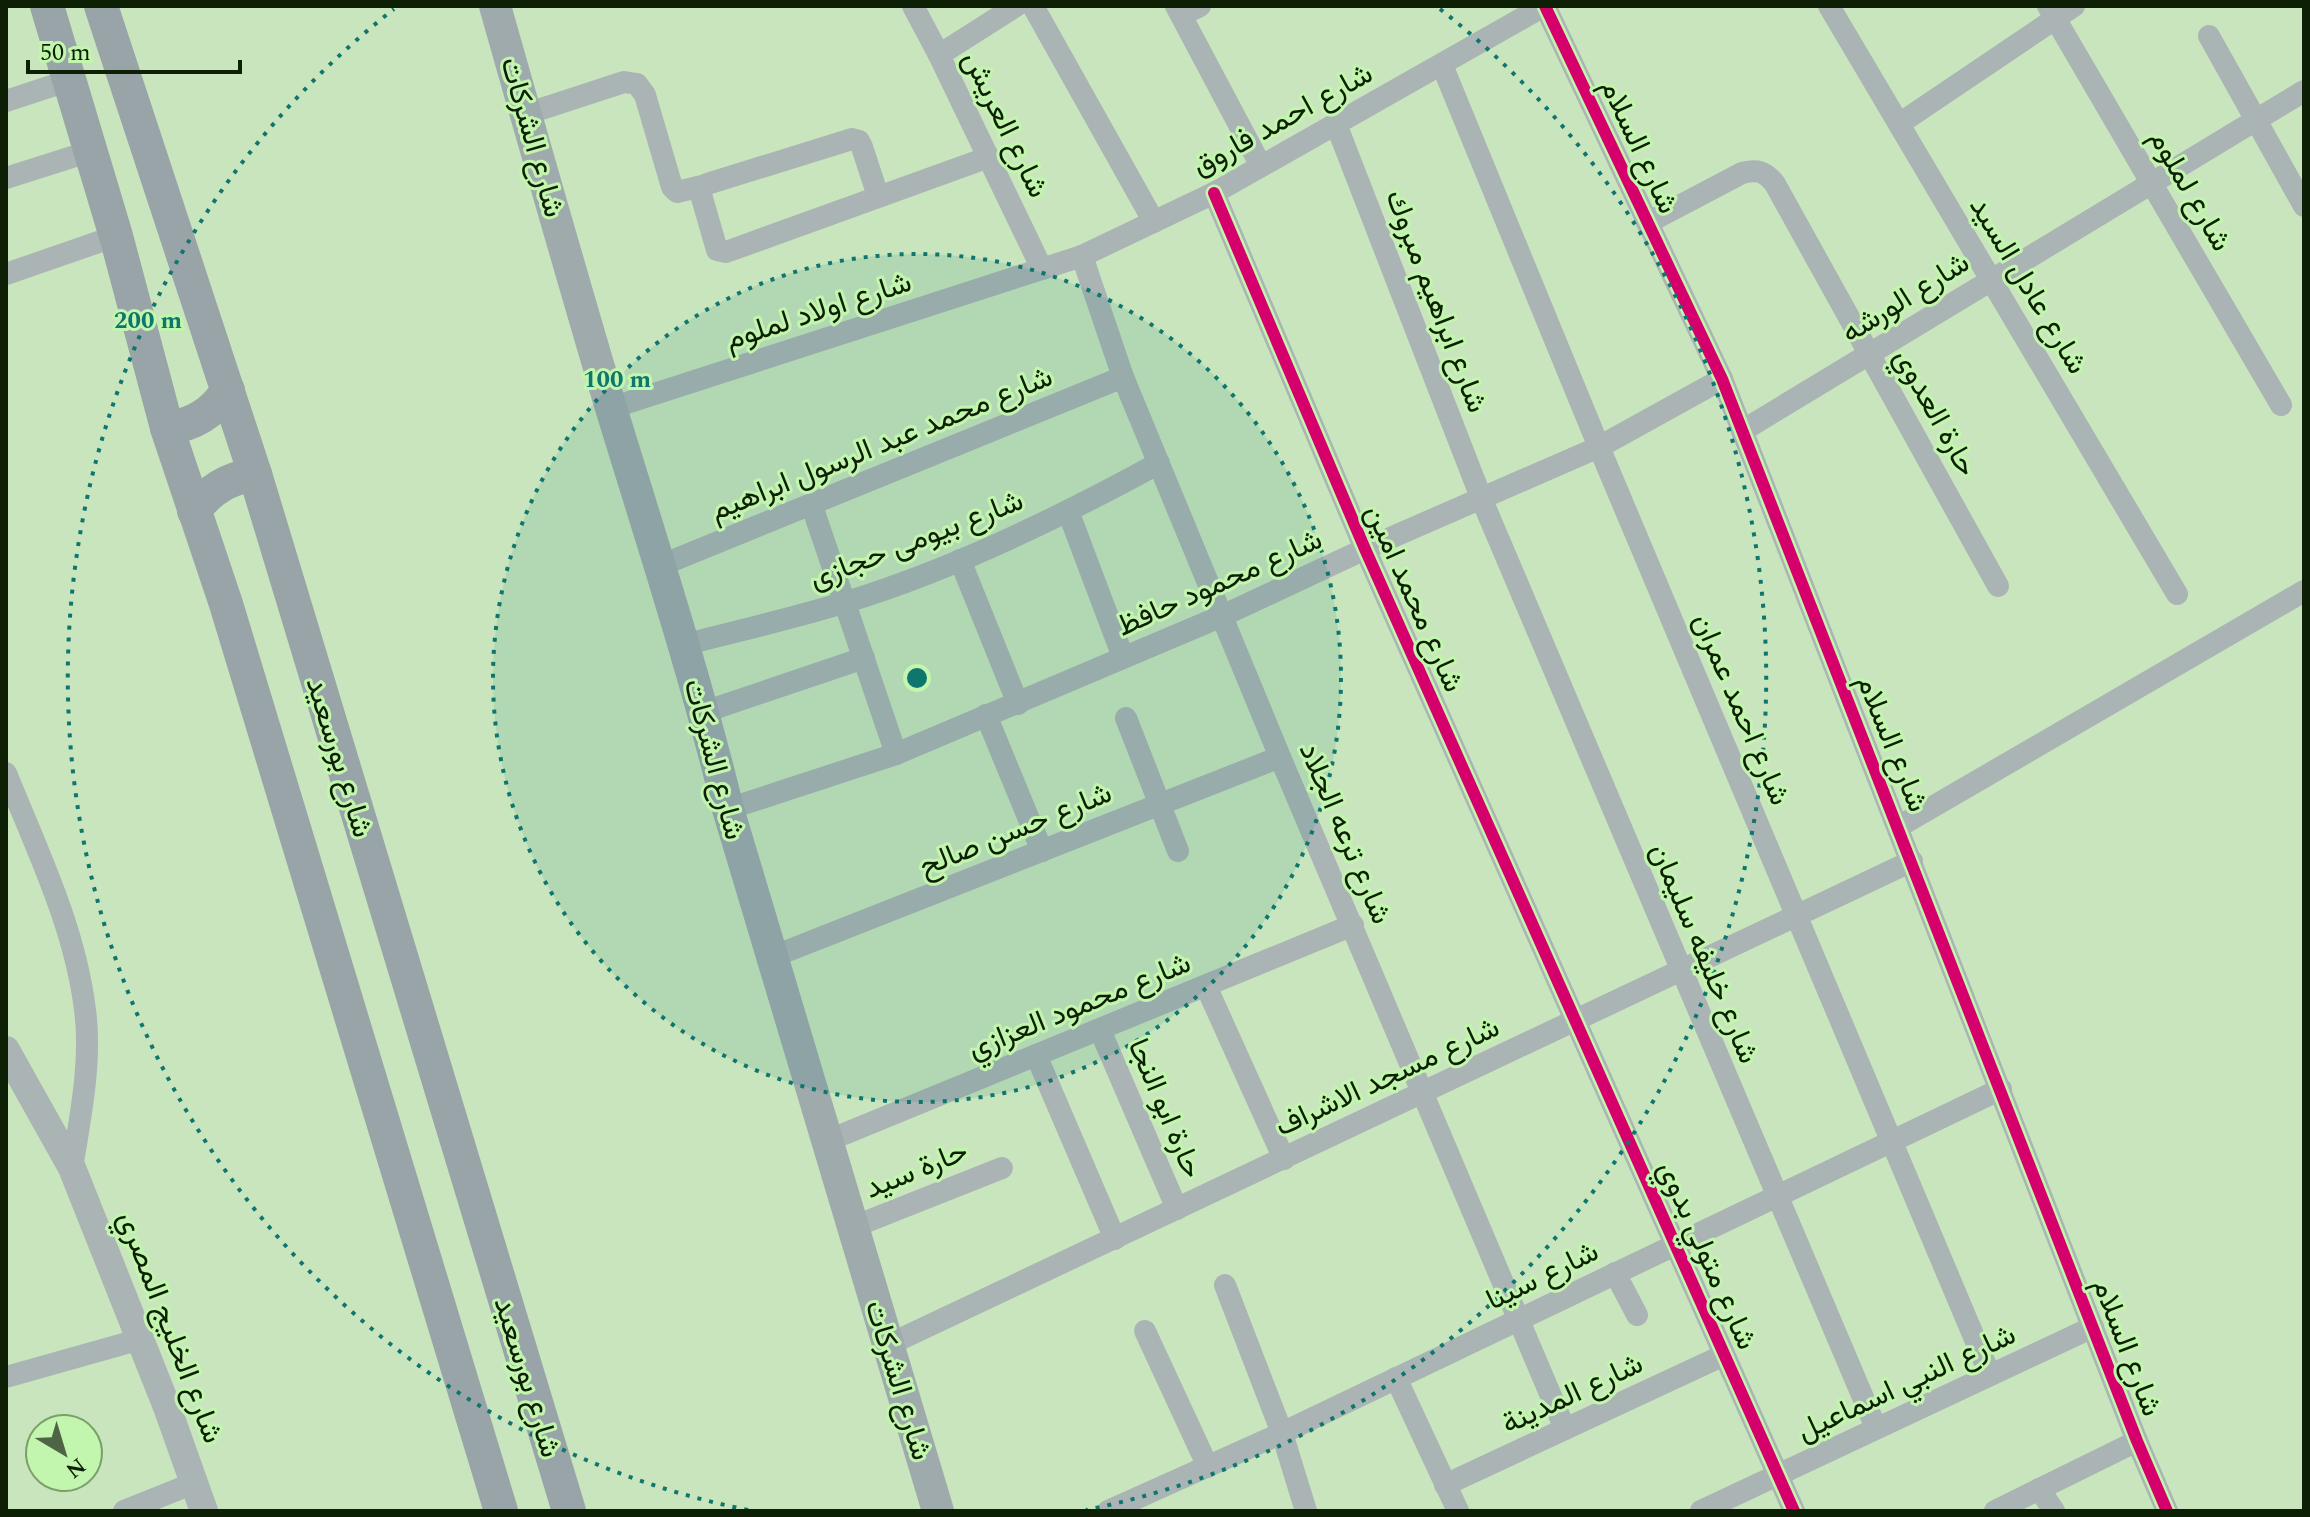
<svg xmlns="http://www.w3.org/2000/svg" width="2310" height="1517" font-family="Spectral,Vazirmatn,serif">
<style>
.lines{fill:none;stroke-linecap:round;stroke-linejoin:round}
.minor{stroke:#aab4b4;stroke-width:22}
.tertiary{stroke:#aab4b4;stroke-width:28}
.secondary{stroke:#9faaad;stroke-width:32}
.primary{stroke:#98a4a7;stroke-width:34}
.cycleway-casing{stroke:#c2f5ad;stroke-width:17}
.cycleway{stroke:#d6006c;stroke-width:12}
.ring{fill:none;stroke:#0f766e;stroke-width:4;stroke-dasharray:4 8}
.labels{text-anchor:middle;stroke-width:6;stroke-linejoin:round;paint-order:stroke}
.street-label{font-size:30px;fill:#0d1f04;stroke:#c2f5ad}
.centre{fill:#0f766e;stroke:#c2f5ad;stroke-width:4}
.ring-label{font-size:24px;text-anchor:middle;font-weight:bold;fill:#0f766e;stroke:#c2f5ad;stroke-width:6;stroke-linejoin:round;paint-order:stroke}
</style>
<rect width="100%" height="100%" fill="#c9e5bd"/>
<g class="lines">
<g class="minor">
<path d="M913,6L939,55L1042,269"/>
<path d="M1033,6L1154,222"/>
<path d="M1176,6L1261,166"/>
<path d="M1545,6L1722,379L2137,1441L2167,1511"/>
<path d="M1829,6L2177,594"/>
<path d="M2048,6L2281,405"/>
<path d="M1181,15L1200,6"/>
<path d="M2209,36L2304,206"/>
<path d="M939,55L1016,6"/>
<path d="M1442,65L1599,447L1990,1375"/>
<path d="M6,101L70,80"/>
<path d="M526,114L624,82L637,84L645,95L672,187L677,192L702,186"/>
<path d="M1336,124L1482,500L1876,1428"/>
<path d="M1899,124L2074,6"/>
<path d="M6,178L91,151"/>
<path d="M1214,193L1365,549L1794,1511"/>
<path d="M878,196L862,147L859,141L852,139L707,184L700,191L717,250L726,252L989,157"/>
<path d="M1647,223L1742,173C1757,169 1765,171 1775,184L1998,586"/>
<path d="M1082,256L1123,377L1280,757L1565,1429"/>
<path d="M6,274L116,236"/>
<path d="M611,408L1082,256L1214,193L1544,6"/>
<path d="M1742,431L2304,91"/>
<path d="M812,506L896,754"/>
<path d="M1068,511L1123,657"/>
<path d="M960,560L1018,704"/>
<path d="M662,565L1123,377"/>
<path d="M684,645C737,631 790,619 843,603C952,570 1059,518 1159,463"/>
<path d="M704,712L864,658"/>
<path d="M986,715L1042,851"/>
<path d="M1126,718L1178,851"/>
<path d="M6,773C37,850 75,927 85,1010C92,1060 80,1119 72,1168"/>
<path d="M728,809L896,754L1222,616L1365,549L1599,447L1722,379"/>
<path d="M1898,827L2304,591"/>
<path d="M772,957L1280,757"/>
<path d="M1206,986L1284,1159"/>
<path d="M1100,1030L1177,1209"/>
<path d="M1036,1055L1115,1239"/>
<path d="M827,1141L1353,925"/>
<path d="M853,1227L1002,1168"/>
<path d="M1615,1273L1637,1315"/>
<path d="M1225,1285L1282,1433L1306,1511"/>
<path d="M1145,1331L1208,1467"/>
<path d="M888,1345L1912,861"/>
<path d="M6,1377L141,1339"/>
<path d="M1396,1378L1458,1511"/>
<path d="M1445,1485L1724,1355"/>
<path d="M2039,1489L2054,1511"/>
<path d="M124,1511L194,1483"/>
<path d="M1108,1511L1282,1433L2001,1089"/>
<path d="M1701,1511L2093,1327"/>
<path d="M1995,1511L2137,1441"/>
</g>
<path class="tertiary" d="M6,1050L72,1168L167,1407L204,1511"/>
<path class="secondary" d="M495,6C533,140 571,274 611,408C652,542 695,673 728,809L938,1511"/>
<g class="primary">
<path d="M47,6L116,236L167,428L226,604L501,1511"/>
<path d="M101,6L255,474L569,1511"/>
<path d="M167,428C194,425 213,413 228,390"/>
<path d="M194,511C210,489 228,479 255,474"/>
</g>
<g class="cycleway-casing">
<g id="cycleway">
<path d="M1545,6L1722,379L2137,1441L2167,1511"/>
<path d="M1214,193L1365,549L1794,1511"/>
</g>
</g>
<use href="#cycleway" class="cycleway"/>
</g>
<circle cx="917" cy="678" r="424" fill="#0f766e" fill-opacity=".12"/>
<g class="ring">
<circle cx="917" cy="678" r="424"/>
<path d="M748 1510A849 849 0 0 1 394 9M1440 9A849 849 0 0 1 1086 1510"/>
</g>
<g class="labels">
<g class="street-label">
<text transform="translate(1282 119) rotate(-29)" y="10">شارع احمد فاروق</text>
<text transform="translate(1006 124) rotate(64)" y="10">شارع العريش</text>
<text transform="translate(533 137) rotate(74)" y="10">شارع الشركات</text>
<text transform="translate(1640 146) rotate(65)" y="10">شارع السلام</text>
<text transform="translate(2191 190) rotate(60)" y="10">شارع لملوم</text>
<text transform="translate(2029 285) rotate(59)" y="10">شارع عادل السيد</text>
<text transform="translate(1905 297) rotate(-32)" y="10">شارع الورشه</text>
<text transform="translate(1437 301) rotate(69)" y="10">شارع ابراهيم مبروك</text>
<text transform="translate(818 310) rotate(-18)" y="10">شارع اولاد لملوم</text>
<text transform="translate(1936 412) rotate(61)" y="10">حارة العدوي</text>
<text transform="translate(881 443) rotate(-22)" y="10">شارع محمد عبد الرسول ابراهيم</text>
<text transform="translate(916 539) rotate(-21)" y="10">شارع بيومى حجازى</text>
<text transform="translate(1219 582) rotate(-24)" y="10">شارع محمود حافظ</text>
<text transform="translate(1415 598) rotate(66)" y="10">شارع محمد امين</text>
<text transform="translate(1742 709) rotate(67)" y="10">شارع احمد عمران</text>
<text transform="translate(1893 743) rotate(68)" y="10">شارع السلام</text>
<text transform="translate(340 757) rotate(73)" y="10">شارع بورسعيد</text>
<text transform="translate(715 759) rotate(75)" y="10">شارع الشركات</text>
<text transform="translate(1015 829) rotate(-22)" y="10">شارع حسن صالح</text>
<text transform="translate(1346 833) rotate(67)" y="10">شارع ترعه الجلاد</text>
<text transform="translate(1705 953) rotate(67)" y="10">شارع خليفه سليمان</text>
<text transform="translate(1079 1005) rotate(-22)" y="10">شارع محمود العزازي</text>
<text transform="translate(1387 1076) rotate(-25)" y="10">شارع مسجد الاشراف</text>
<text transform="translate(1166 1108) rotate(67)" y="10">حارة ابو النجا</text>
<text transform="translate(916 1169) rotate(-22)" y="10">حارة سيد</text>
<text transform="translate(1708 1255) rotate(66)" y="10">شارع متولي بدوي</text>
<text transform="translate(1542 1275) rotate(-26)" y="10">شارع سينا</text>
<text transform="translate(171 1327) rotate(69)" y="10">شارع الخليج المصري</text>
<text transform="translate(2128 1347) rotate(69)" y="10">شارع السلام</text>
<text transform="translate(528 1377) rotate(73)" y="10">شارع بورسعيد</text>
<text transform="translate(899 1380) rotate(73)" y="10">شارع الشركات</text>
<text transform="translate(1906 1382) rotate(-25)" y="10">شارع النبي اسماعيل</text>
<text transform="translate(1572 1393) rotate(-25)" y="10">شارع المدينة</text>
</g>
</g>
<circle cx="917" cy="678" r="12" class="centre"/>
<g class="ring-label">
<text x="148" y="328">200 m</text>
<text x="617" y="387">100 m</text>
</g>
<rect width="2310" height="1517" fill="none" stroke="#0d1f04" stroke-width="16"/>
<g transform="translate(64 1453) rotate(142)"><circle r="38" fill="#c2f5ad" stroke="#7a9f69" stroke-width="2"/>
<path d="M0-6L14 30L0 20L-14 30Z" fill="#4f6445"/>
<text y="-12" font-size="22" font-weight="bold" text-anchor="middle" fill="#0d1f04">N</text>
</g>
<path d="M28 60v12h212v-12" fill="none" stroke="#0d1f04" stroke-width="4"/>
<text x="40" y="60" font-size="24" fill="#0d1f04" stroke="#c2f5ad" stroke-width="6" paint-order="stroke">50 m</text>
</svg>
